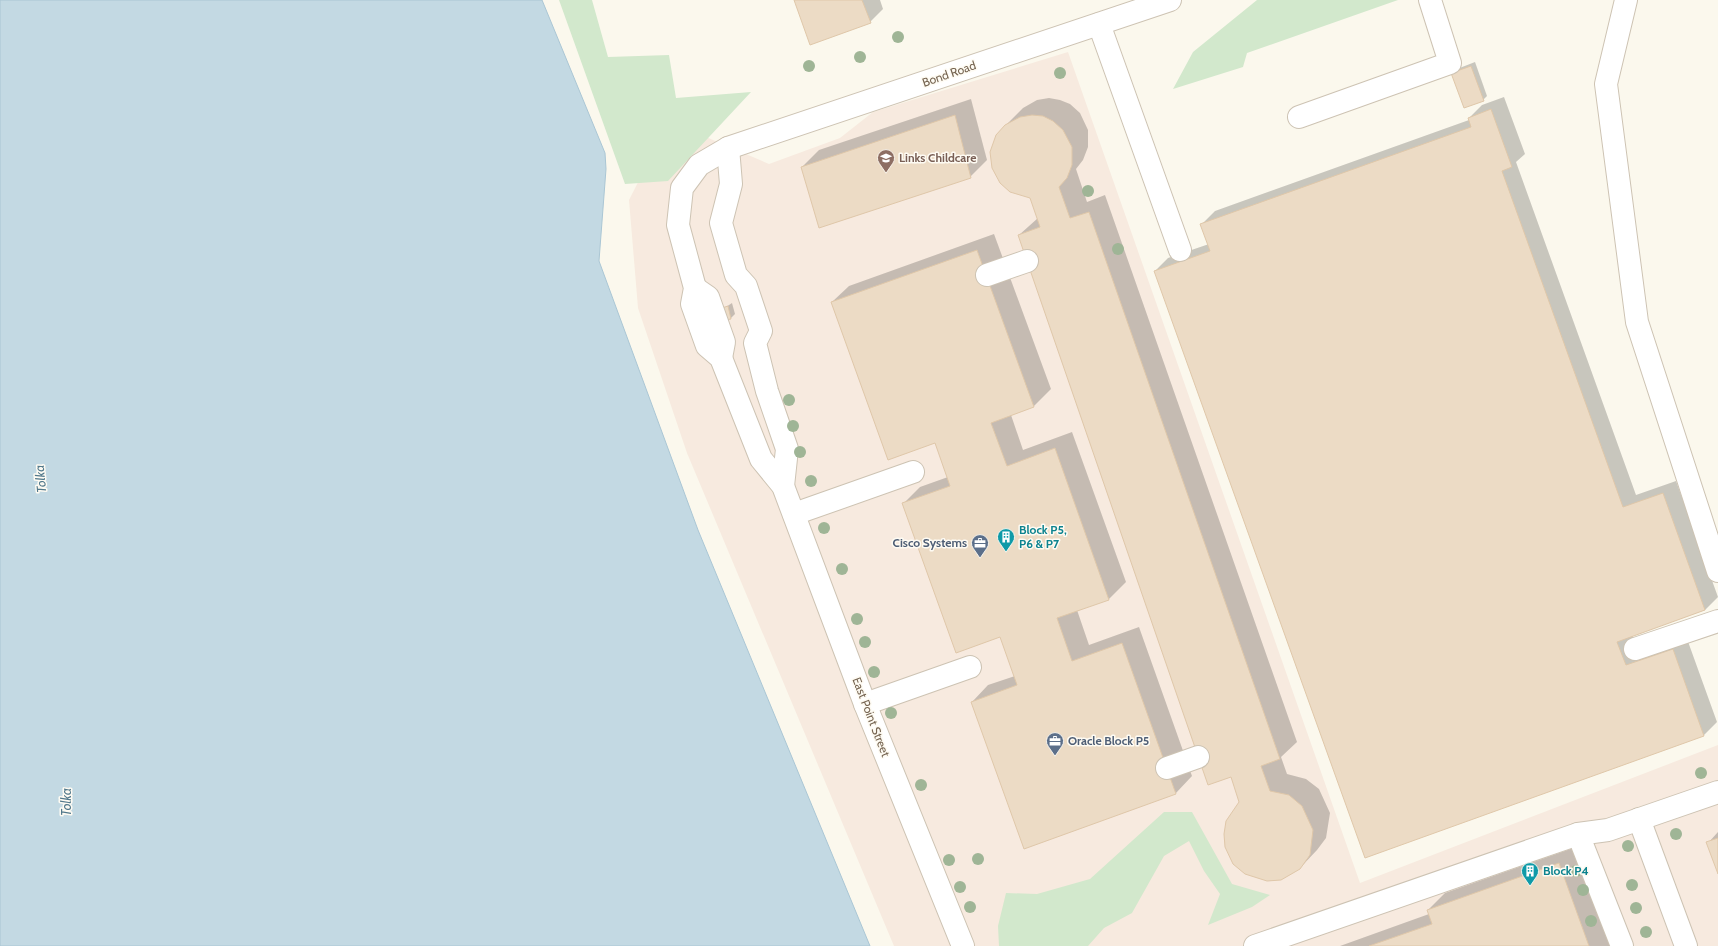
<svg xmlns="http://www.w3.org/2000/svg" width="1718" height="946" font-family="Cabin,sans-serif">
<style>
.commercial{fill:#f7eadf}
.green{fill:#d2e8cc}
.water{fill:#c3d9e3;stroke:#aac6d4}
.shadow{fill:#0003}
.building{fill:#ecdbc5;stroke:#dfc7a9}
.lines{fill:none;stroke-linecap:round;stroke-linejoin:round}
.minor-casing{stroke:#cdc3b3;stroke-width:24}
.minor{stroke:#fff;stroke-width:22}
.tree{fill:#9fb596}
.labels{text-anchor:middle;stroke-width:3;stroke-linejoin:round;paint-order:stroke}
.street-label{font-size:12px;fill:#756451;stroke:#fefbf3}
.education-label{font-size:12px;font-weight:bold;fill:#785e54;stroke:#fefbf3;text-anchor:start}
.culture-label{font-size:12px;font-weight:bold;fill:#0d838f;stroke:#fefbf3;text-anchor:start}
.service-label{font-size:12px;font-weight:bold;fill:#4e5e75;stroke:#fefbf3;text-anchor:end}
.water-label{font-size:13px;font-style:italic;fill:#51788b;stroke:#fefbf3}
</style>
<rect width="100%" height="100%" fill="#fbf8ed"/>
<path class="commercial" d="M1068,52L1360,883L1718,745V946H894L687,453L638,308L629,200L653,153L699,134L769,164L840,138L873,112Z"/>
<g class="green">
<path d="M559,0H592L608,57L669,55L676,98L751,92L668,181L625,184Z"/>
<path d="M1257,0H1398L1247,53L1243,67L1173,89L1193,52Z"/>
<path d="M1164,812H1192L1232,884L1270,895L1252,907L1208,925L1220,894L1204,871L1189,841L1164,856L1132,913L1104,928L1088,946H999L998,926L1006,893L1037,894L1090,879Z"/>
</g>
<path class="water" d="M0,0H542L605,153L606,169L599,261L698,530L870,946H0Z"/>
<g class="shadow">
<path d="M795,0H880L883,9L870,22Z"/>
<path d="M1475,62L1487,96L1483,100L1465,107L1457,69Z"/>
<path d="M1504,97L1525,154L1516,162L1636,495L1676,481L1718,597L1705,610L1632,635L1639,653L1686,636L1717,722L1704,735L1366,856L1155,271L1168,258L1209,244L1202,224L1215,211L1469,120V118L1482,105Z"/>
<path d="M1049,98L1060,100L1070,104L1080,113L1088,130V147L1083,160L1076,169L1087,202L1105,195L1297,742L1281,757L1287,774L1306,779L1319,789L1330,813L1326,838L1317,850L1300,868L1240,802L1232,776L1019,235L1038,218L1005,126L1023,108L1037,100Z"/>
<path d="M971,99L987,160L970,177L802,167L819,150Z"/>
<path d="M994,234L1051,389L1034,406L1011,415L1023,450L1072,432L1126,582L1109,599L1077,610L1089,645L1139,627L1192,776L1176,793L972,702L988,685L1015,676L1001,636L903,504L920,487L948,477L935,442L832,302L849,286Z"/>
<path d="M732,303L735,314L731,318L723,309Z"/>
<path d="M1718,832V872L1708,843Z"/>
<path d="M1576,847L1611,946H1340L1429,914L1428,910L1445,893Z"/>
</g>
<g class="building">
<path d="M794,0H862L871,23L810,45Z"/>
<path d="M1471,66L1484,101L1464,108L1451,73Z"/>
<path d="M1491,109L1512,167L1502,171L1623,507L1663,493L1705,610L1617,642L1626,665L1673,649L1704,736L1365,858L1154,271L1210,251L1200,224L1471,127L1468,118Z"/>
<path d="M955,115L971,178L819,228L801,167Z"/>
<path d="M1032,115L1043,116L1053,121L1063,130L1072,147V165L1067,178L1059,187L1070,218L1089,212L1280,759L1261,766L1270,791L1289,795L1302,806L1313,830L1310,855L1300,869L1281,880L1267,881L1245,874L1233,864L1225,847L1224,834L1226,821L1239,802L1231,777L1208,785L1018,235L1040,227L1030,198L1010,192L1000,183L992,168L990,152L996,135L1005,125L1020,117Z"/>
<path d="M977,250L1034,407L991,423L1007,466L1055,448L1109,600L1057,618L1072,661L1122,643L1176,794L1024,849L971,702L1017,685L1000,637L956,653L902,503L950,486L935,443L888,460L831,302Z"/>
<path d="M728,306L731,319L725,320L722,308Z"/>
<path d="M1718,838V874L1706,842Z"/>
<path d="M1559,863L1589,946H1369L1432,924L1427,910Z"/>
</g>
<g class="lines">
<g class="minor-casing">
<g id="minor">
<path d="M1626,0L1606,84L1637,322L1718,571"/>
<path d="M1099,24L1180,250"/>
<path d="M1299,117L1450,63L1430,0"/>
<path d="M728,148L731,184L721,223L736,275L746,286L761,331L755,343L767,391L787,449L783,486"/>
<path d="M987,275L1027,261"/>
<path d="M695,288L708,297L724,342L721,358"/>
<path d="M794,514L913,472"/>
<path d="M1635,649L1718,621"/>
<path d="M865,704L970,667"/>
<path d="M1167,768L1198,757"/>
<path d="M1639,819L1686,946"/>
<path d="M1578,834L1622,946"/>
<path d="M963,946L865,704L783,486L761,459L721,358L707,346L692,304L695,288L678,225L682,188L699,165L728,148L1170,0"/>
<path d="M1255,946L1578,834L1608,830L1718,792"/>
</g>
</g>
<use href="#minor" class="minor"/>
</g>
<g class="tree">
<circle cx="898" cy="37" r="6"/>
<circle cx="860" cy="57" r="6"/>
<circle cx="809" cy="66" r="6"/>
<circle cx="1060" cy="73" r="6"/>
<circle cx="1088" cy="191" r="6"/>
<circle cx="1118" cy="249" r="6"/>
<circle cx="789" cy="400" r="6"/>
<circle cx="793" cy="426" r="6"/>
<circle cx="800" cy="452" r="6"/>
<circle cx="811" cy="481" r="6"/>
<circle cx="824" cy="528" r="6"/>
<circle cx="842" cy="569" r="6"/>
<circle cx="857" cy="619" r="6"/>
<circle cx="865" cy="642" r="6"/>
<circle cx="874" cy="672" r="6"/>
<circle cx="891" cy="713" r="6"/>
<circle cx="1701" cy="773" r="6"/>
<circle cx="921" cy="785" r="6"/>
<circle cx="1676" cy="834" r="6"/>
<circle cx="1628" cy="846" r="6"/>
<circle cx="978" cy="859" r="6"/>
<circle cx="949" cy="860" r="6"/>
<circle cx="1576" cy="871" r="6"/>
<circle cx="1632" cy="885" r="6"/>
<circle cx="960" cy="887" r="6"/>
<circle cx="1583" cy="890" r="6"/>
<circle cx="970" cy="907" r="6"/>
<circle cx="1636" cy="908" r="6"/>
<circle cx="1591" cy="921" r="6"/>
<circle cx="1646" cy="932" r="6"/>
</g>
<defs>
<g id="school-pin" transform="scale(0.9)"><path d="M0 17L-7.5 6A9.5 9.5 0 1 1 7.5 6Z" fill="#8d6e63" stroke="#fefbf3"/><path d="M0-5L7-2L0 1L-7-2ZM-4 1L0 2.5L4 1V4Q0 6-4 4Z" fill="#fff"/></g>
<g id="building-pin" transform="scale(0.9)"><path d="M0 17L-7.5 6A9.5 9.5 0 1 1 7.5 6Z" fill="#0f9aa8" stroke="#fefbf3"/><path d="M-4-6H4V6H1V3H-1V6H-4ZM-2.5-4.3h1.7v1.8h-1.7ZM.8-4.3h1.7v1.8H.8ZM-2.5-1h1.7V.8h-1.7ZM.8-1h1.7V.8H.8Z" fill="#fff"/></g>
<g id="office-pin" transform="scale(0.9)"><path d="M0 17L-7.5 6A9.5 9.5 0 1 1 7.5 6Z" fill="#5c6f8a" stroke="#fefbf3"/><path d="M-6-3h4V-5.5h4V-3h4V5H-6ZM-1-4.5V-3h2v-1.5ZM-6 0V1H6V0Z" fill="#fff"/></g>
</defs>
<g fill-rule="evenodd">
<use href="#school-pin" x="886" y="158"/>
<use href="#building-pin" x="1006" y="537"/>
<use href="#office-pin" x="980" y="543"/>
<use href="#office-pin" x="1055" y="741"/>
<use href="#building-pin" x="1530" y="871"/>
</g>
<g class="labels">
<g class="street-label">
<text transform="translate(949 74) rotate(-19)" y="4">Bond Road</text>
<text transform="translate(871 717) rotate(69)" y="4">East Point Street</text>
</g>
<g class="education-label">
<text x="899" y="162">Links Childcare</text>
</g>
<g class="culture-label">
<text x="1019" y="534">Block P5,<tspan x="1019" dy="14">P6 &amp; P7</tspan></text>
<text x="1543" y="875">Block P4</text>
</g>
<g class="service-label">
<text x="967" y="547">Cisco Systems</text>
<text x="1068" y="745" text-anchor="start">Oracle Block P5</text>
</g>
<g class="water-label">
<text transform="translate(40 479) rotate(-95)" y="5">Tolka</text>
<text transform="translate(66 802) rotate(-90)" y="5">Tolka</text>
</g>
</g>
</svg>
